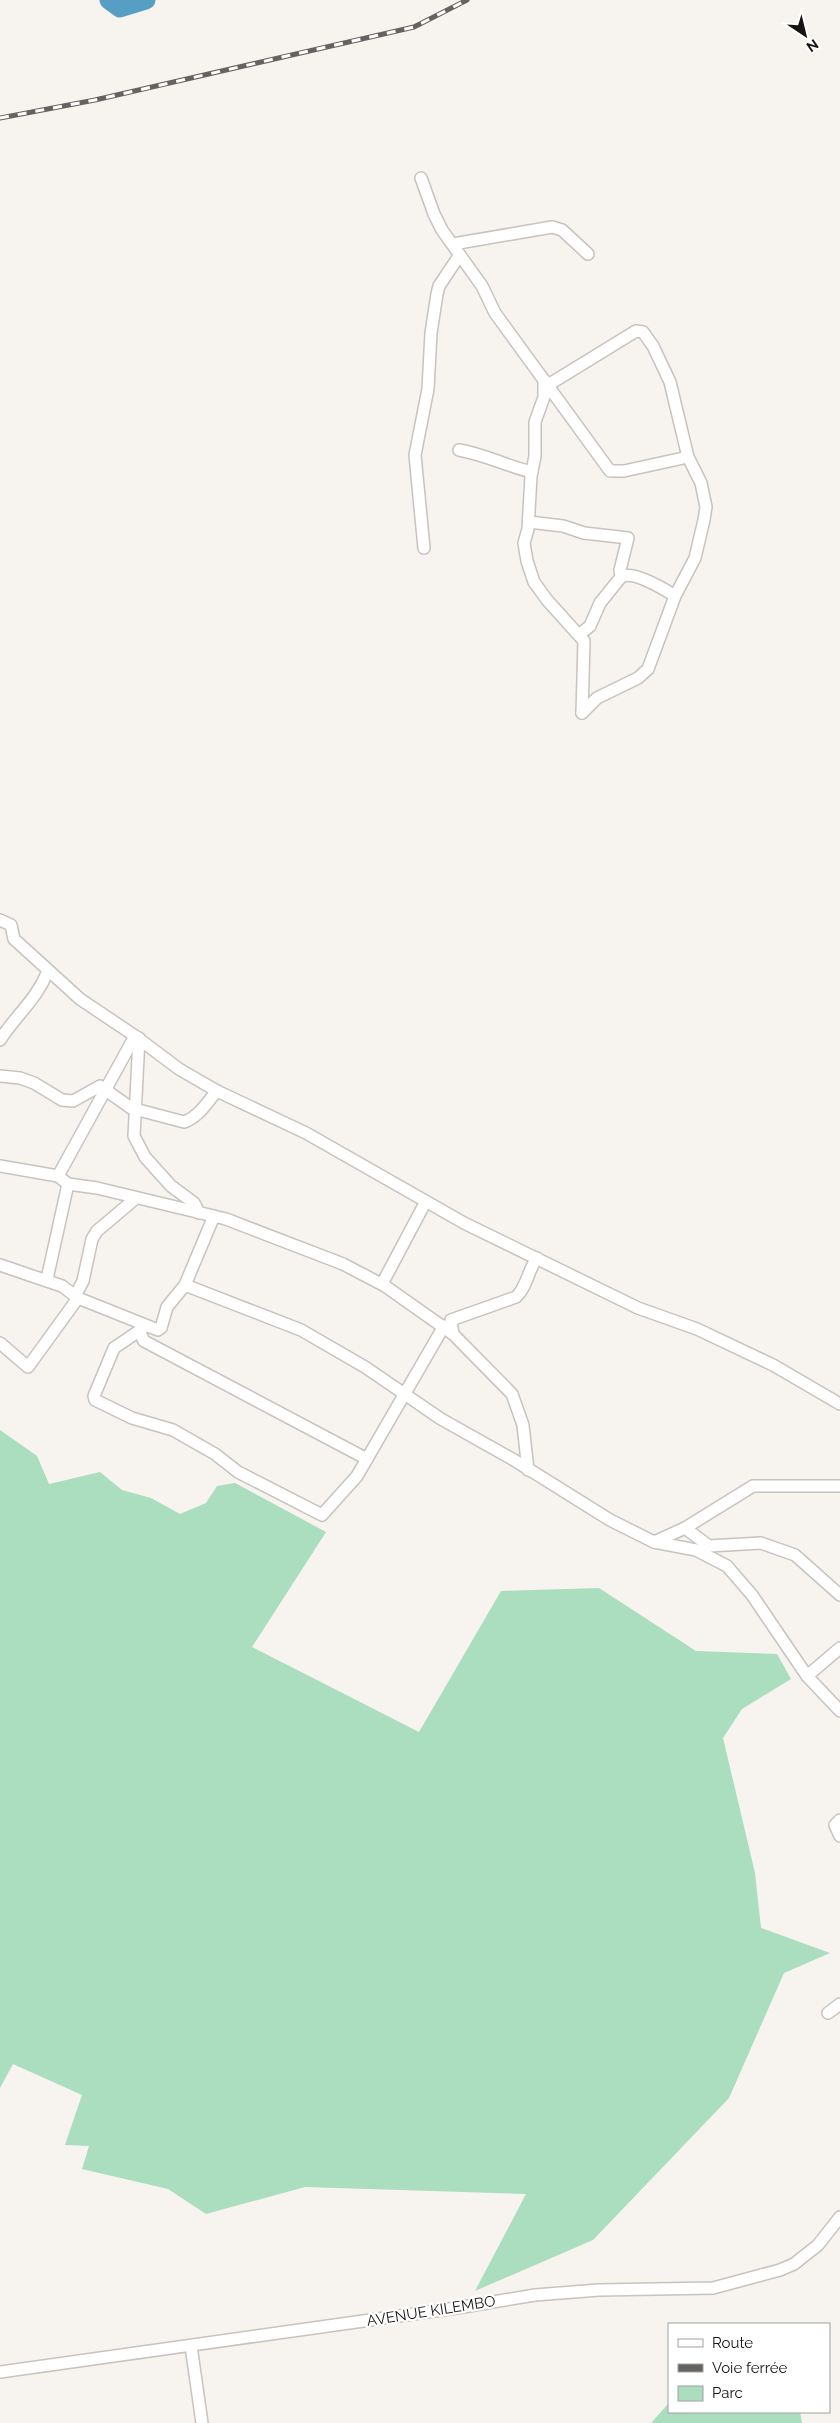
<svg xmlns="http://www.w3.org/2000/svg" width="840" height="2423" font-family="Raleway,sans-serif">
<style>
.green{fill:#abddbf}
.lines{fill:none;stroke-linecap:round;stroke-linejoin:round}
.river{stroke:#579ec5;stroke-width:19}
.minor-casing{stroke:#c7c3bf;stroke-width:14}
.minor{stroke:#fff;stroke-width:11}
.rail-casing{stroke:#656260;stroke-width:5}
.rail{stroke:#fff;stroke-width:3;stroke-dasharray:9;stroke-linecap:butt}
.labels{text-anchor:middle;stroke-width:4.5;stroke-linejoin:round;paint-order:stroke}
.street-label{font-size:15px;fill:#161413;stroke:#fff}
</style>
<rect width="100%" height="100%" fill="#f7f3ef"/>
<g class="green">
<path d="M0,1430L37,1456L49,1484L100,1472L122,1490L151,1498L180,1514L206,1503L217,1486L235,1483L326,1532L252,1647L419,1732L501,1591L599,1588L696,1651L777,1654L791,1679L742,1709L723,1738L755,1873L761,1928L830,1953L784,1973L729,2098L593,2240L475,2291L526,2194L305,2187L206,2214L168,2189L82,2169L89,2146L65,2145L82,2095L13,2064L0,2088Z"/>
<path d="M669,2403V2412H800L802,2423H651Z"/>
</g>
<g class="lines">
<path class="river" d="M109,0L120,8L146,0"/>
<g class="minor-casing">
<g id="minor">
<path d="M421,178L434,214L442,230L482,286L495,313L610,471H624L688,457"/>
<path d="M453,244L552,227L562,230L588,254"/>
<path d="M544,380V397L535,422V456L531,476L528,529L524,543L527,561L534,582L547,600L584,641L582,713"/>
<path d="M548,385L636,331L643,332L653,346L670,382L688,457L701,483L706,507L704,520L695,558L675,596L648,669L638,678L597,698L582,713"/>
<path d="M459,450C487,455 506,466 532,472"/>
<path d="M529,522L563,526L584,533L628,538L620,570L621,577L600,603L590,626L580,634"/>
<path d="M424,548L415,455L428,389L431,333L437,294L439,286L459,256"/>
<path d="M621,577C633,570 664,589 675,596"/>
<path d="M0,920L11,925L14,939L80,999L135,1036L179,1069L217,1091L306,1133L464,1223L638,1308L697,1329L773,1365L840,1404"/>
<path d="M139,1038L134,1136L145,1157L171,1186L194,1203L199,1213"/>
<path d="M0,1040C16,1015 37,999 48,971"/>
<path d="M0,1076L20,1078L34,1083L62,1100L73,1101L100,1086L131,1108L184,1122C199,1117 207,1102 217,1091"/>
<path d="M0,1166L58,1176L68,1184L97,1188L226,1219L343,1264L385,1286L453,1334L512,1394L523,1425L528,1470"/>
<path d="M58,1176L135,1036"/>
<path d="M0,1265L62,1286L78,1298L158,1330L161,1328L167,1307L185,1285L214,1216"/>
<path d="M47,1279L68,1184"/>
<path d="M382,1284L425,1203"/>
<path d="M185,1285L301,1330L365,1367L441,1419L514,1460L610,1520L654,1542L696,1550L727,1566L752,1595L807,1676L840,1711"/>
<path d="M75,1296L83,1281L92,1239L97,1231L136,1198"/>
<path d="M143,1328L139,1331L144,1341L367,1459"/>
<path d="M139,1331L114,1348L94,1396L95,1400L132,1418L173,1430L215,1454L238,1472L322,1515L357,1476L444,1326"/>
<path d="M453,1334L451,1320L516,1297C527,1287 528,1270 537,1258"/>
<path d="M0,1343L28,1367L78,1298"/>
<path d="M685,1528L709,1546L761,1543L795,1555L840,1595"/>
<path d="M654,1542L685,1528L753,1486H840"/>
<path d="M807,1676L840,1648"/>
<path d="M840,1820L835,1825L840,1836"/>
<path d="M828,2013L840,2004"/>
<path d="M191,2346L202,2423"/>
<path d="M0,2372L463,2307L535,2295L599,2290L713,2288L780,2270L794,2264L818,2245L840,2217"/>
</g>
</g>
<use href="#minor" class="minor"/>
<g class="rail-casing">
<path id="rail" d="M0,118L95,100L414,27L467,0"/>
</g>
<use href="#rail" class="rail"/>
</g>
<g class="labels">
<g class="street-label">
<text transform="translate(431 2311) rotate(-9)" y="5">AVENUE KILEMBO</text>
</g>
</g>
<rect x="668" y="2323" width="162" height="90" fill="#ffffff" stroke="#a2a1a1"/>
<rect x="678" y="2339" width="25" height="8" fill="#ffffff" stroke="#a2a1a1"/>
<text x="712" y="2348" font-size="15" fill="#161413">Route</text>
<rect x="678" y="2364" width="25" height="8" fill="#656260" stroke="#a2a1a1"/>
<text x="712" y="2373" font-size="15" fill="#161413">Voie ferrée</text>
<rect x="678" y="2386" width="25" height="15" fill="#abddbf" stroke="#a2a1a1"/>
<text x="712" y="2398" font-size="15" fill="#161413">Parc</text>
<g transform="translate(805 35) rotate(145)" stroke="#ffffff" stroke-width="4" paint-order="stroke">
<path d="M0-4L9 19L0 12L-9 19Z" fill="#161413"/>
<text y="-8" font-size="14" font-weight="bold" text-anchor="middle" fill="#161413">N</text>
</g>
</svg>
